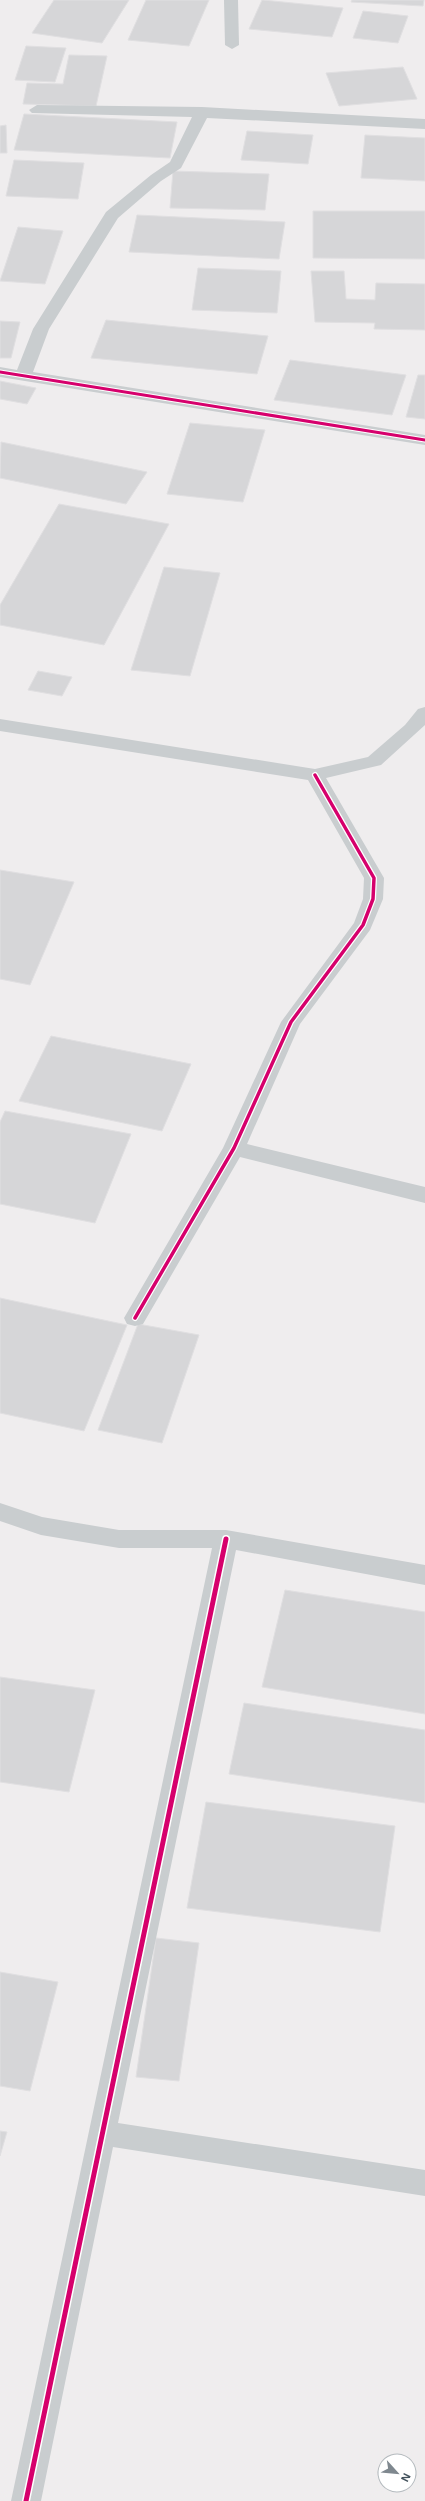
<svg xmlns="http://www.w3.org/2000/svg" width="425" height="2501" font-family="Arial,sans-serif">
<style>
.building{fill:#d6d6d8;stroke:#e0dfe1}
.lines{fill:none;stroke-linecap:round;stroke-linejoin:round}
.street{fill:#c9cdcf;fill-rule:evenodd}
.cycleway-far2-casing{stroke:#fff;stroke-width:5}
.cycleway-far1-casing{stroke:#fff;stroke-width:6}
.cycleway-casing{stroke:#fff;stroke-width:8}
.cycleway-far2{stroke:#d6006c;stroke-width:3}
.cycleway-far1{stroke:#d6006c;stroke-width:3.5}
.cycleway{stroke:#d6006c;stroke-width:5}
</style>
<rect width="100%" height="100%" fill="#efedee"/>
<g class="building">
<path d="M54,0H129L102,43L32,33Z"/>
<path d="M146,0H209L189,46L128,40Z"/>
<path d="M262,0H263L343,8L332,37L249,29Z"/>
<path d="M352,0H424L423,6L351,2Z"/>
<path d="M363,11L408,16L398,43L353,38Z"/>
<path d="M26,46L66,48L55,82L15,80Z"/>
<path d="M69,55L107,56L96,106L23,104L27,83L63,84Z"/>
<path d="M403,67L417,99L339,106L326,73Z"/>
<path d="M24,114L177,122L170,158L14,150Z"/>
<path d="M6,125L7,153H0V126Z"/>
<path d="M247,131L313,135L308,164L241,160Z"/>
<path d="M365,135L425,138V181L361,178Z"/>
<path d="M14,160L84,163L78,199L6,196Z"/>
<path d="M173,171L269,174L265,210L170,208Z"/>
<path d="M313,211H425V259L313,258Z"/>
<path d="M137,215L285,222L279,259L129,252Z"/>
<path d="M18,227L63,231L45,284L0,281Z"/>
<path d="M198,268L281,271L277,313L192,310Z"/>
<path d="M311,271H344L346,299L375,300L376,283L425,284V330L374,329L375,323L315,322Z"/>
<path d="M106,320L268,336L257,374L91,358Z"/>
<path d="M0,321L20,322L11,358H0Z"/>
<path d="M290,360L406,375L392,415L274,400Z"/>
<path d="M418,375H425V419L406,417Z"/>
<path d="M0,381L36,388L27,404L0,399Z"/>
<path d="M190,423L265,430L243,502L167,494Z"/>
<path d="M1,442L147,472L126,504L0,478Z"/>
<path d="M59,504L169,524L104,645L0,625V605Z"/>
<path d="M164,567L220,573L190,676L131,670Z"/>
<path d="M38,671L72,677L62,696L28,690Z"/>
<path d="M0,870L74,882L30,985L0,979Z"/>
<path d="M51,1036L191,1064L162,1131L19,1101Z"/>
<path d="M5,1111L131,1134L95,1223L0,1204V1122Z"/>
<path d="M0,1298L127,1325L84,1431L0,1413Z"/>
<path d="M138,1324L199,1335L162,1443L98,1430Z"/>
<path d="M285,1590L425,1612V1714L262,1687Z"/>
<path d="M0,1677L95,1690L69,1792L0,1782Z"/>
<path d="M244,1703L425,1730V1803L229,1774Z"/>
<path d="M206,1802L395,1826L380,1932L187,1908Z"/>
<path d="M156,1938L199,1943L179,2081L136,2077Z"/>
<path d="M0,1972L58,1982L30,2091L0,2086Z"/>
<path d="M0,2131L7,2132L0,2156Z"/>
</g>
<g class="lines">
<g class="street">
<path d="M224,0H238L239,45L232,49L225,45Z"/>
<path d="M37,105L202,107L425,119V129L207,118L181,168L161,181L118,218L49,329L33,372L425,435V445L0,377V367L17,370L33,329L106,212L151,175L170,162L192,117L32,113L29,110Z"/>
<path d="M425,707V725L381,765L326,778L384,878L383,899L370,930L300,1024L247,1144L425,1187V1203L240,1157L143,1324L135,1326L127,1324L124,1318L223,1148L281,1022L354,923L363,899L364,878L308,780L0,731V719L315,769L368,757L405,725L418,709Z"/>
<path d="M0,1503L42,1517L119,1530H226L425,1565V1585L236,1550L118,2123L425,2170V2196L113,2147L41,2501H11L212,1548H119L41,1535L0,1521Z"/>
</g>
<g class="cycleway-far2-casing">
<path id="cycleway-far2" d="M0,372L425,440"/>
</g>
<g class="cycleway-far1-casing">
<path id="cycleway-far1" d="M135,1318L234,1148L291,1022L363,925L373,899L374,878L315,775"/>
</g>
<g class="cycleway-casing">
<path id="cycleway" d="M26,2501L226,1539"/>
</g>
<use href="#cycleway-far2" class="cycleway-far2"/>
<use href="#cycleway-far1" class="cycleway-far1"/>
<use href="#cycleway" class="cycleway"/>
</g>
<g transform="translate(397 2473) rotate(117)"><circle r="19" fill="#ffffff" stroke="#b4babe"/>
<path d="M0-3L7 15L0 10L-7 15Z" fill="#7f888f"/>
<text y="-6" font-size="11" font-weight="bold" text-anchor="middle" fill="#43525c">N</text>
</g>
</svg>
